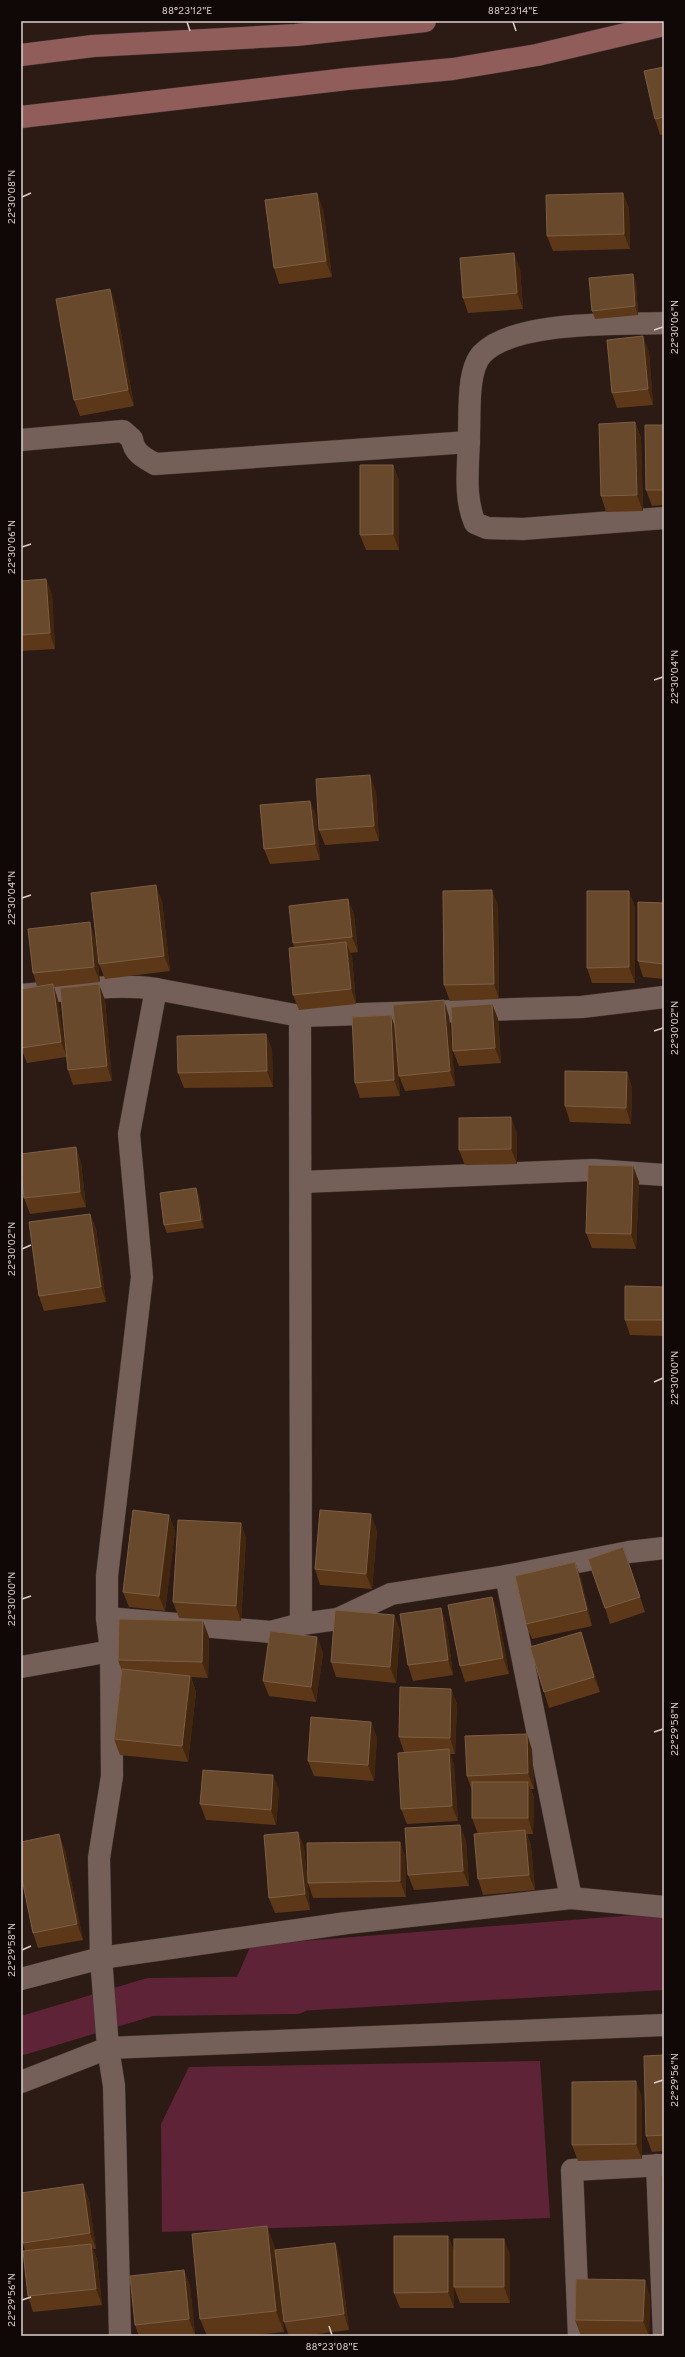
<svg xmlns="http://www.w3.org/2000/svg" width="685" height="2357" font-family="Overpass,sans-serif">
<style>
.water{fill:#5f2337}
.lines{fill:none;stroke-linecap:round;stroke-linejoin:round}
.canal{stroke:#5f2337;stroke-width:38}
.street-casing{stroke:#433533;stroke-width:23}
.secondary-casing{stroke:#433533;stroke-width:23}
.street{stroke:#746059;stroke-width:22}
.secondary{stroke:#905d5a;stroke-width:22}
.wall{fill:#5c3818}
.shaded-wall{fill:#43260e}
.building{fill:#69492b;stroke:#7b5e44}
.ticks{fill:none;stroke:#dbcfcb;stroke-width:1.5}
.neatline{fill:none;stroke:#dbcfcb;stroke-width:1.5}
.ticks-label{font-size:10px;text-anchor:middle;fill:#dbcfcb}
</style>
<rect width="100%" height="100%" fill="#2c1b15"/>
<g class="water">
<path d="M648,1914L664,1918V1990L263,2013L233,1986L251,1945Z"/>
<path d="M540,2061L550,2218L162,2232L161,2124L189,2067Z"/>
</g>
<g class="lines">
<path class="canal" d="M21,2036L150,1997L295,1995"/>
<g class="street-casing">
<g id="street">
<path d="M664,323C618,325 515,320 482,354C467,370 470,412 469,433C469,463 463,496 475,523L487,528L523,529L664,518"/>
<path d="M21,440L123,431L132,439C134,453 143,457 155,464L469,442"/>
<path d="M21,995C61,991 116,983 156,989"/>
<path d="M300,1016L301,1624"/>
<path d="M302,1182L593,1170L664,1175"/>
<path d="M506,1576L571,1898"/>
<path d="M107,1618L271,1632L301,1624L338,1619L391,1594L506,1576L629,1552L664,1548"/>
<path d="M111,1651L112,1776L99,1858L101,1958L108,2048L114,2086L120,2336"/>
<path d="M21,1667L111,1651L107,1618V1576L142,1277L129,1134L156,989L300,1016L582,1007L664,997"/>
<path d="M21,1979L101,1958L347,1923L571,1898L664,1907"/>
<path d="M21,2082L108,2048L664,2025"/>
<path d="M657,2165L664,2336"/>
<path d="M579,2336L572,2170L664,2165"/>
</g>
</g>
<g class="secondary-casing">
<g id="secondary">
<path d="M21,55L93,46L296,35L425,21"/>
<path d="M21,117L347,79L453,69L537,55L664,25"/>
</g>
</g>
<use href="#street" class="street"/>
<use href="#secondary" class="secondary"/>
</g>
<g class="wall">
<path d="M664,67V134L660,135L655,119Z"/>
<path d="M623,193L629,209L630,249L553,251L547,236Z"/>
<path d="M323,209L332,277L279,284L274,268Z"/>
<path d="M520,269L523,309L468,313L463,298Z"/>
<path d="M633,274L636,283L638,315L595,319L592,311Z"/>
<path d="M116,305L134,406L80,416L74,400Z"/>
<path d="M649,352L653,405L617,408L612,393Z"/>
<path d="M635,422L641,438L643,511L606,512L601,496Z"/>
<path d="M664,425V505L652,506L646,490Z"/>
<path d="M393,465L399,481V550H366L360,535Z"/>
<path d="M46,579L52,595L55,649L21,651V581Z"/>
<path d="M376,791L379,841L325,845L319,830Z"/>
<path d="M310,801L316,816L320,860L270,864L264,849Z"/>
<path d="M348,899L354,915L358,952L350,953L352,957L356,1004L299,1010L293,995L294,947L293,943Z"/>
<path d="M162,901L170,971L105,979L99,964Z"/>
<path d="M664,903V979L643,977L638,961Z"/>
<path d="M498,905L499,999L450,1001L444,985Z"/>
<path d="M635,906V983H592L587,968Z"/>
<path d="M95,938L100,982L54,987L58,1000L66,1055L105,1000L112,1081L73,1085L68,1070L66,1057L27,1063L21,1048L37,986L33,973Z"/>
<path d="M492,1004L498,1019L501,1063L459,1066L453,1051Z"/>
<path d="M449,1016L455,1086L405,1091L399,1076L398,1067L400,1096L360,1098L355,1083L395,1027Z"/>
<path d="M266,1034L272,1050L273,1087L184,1088L178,1073Z"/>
<path d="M627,1072L632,1088L631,1124L570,1122L565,1106Z"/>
<path d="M517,1133V1164L465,1165L459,1150Z"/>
<path d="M76,1147L81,1163L86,1207L30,1214L24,1198Z"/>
<path d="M633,1166L639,1182L636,1249L592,1248L586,1233Z"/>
<path d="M196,1188L199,1196L204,1228L167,1233L164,1225Z"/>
<path d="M90,1214L96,1229L106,1302L44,1311L39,1296Z"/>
<path d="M664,1287V1336L630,1335L625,1320Z"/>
<path d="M169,1515L175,1531L165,1611L129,1607L123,1592Z"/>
<path d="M241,1523L246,1539L241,1621L179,1618L173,1602Z"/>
<path d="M377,1530L372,1589L320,1585L315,1569Z"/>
<path d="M629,1563L645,1612L610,1624L605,1608Z"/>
<path d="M581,1578L592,1626L532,1639L526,1624Z"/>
<path d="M492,1597L498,1613L509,1674L465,1682L460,1666Z"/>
<path d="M441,1608L446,1623L453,1675L413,1681L408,1665Z"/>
<path d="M394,1615L400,1631L396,1683L336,1677L331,1662Z"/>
<path d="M581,1632L586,1647L600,1692L549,1708L544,1692Z"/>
<path d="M209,1637L208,1678L191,1677L196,1692L188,1762L120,1755L114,1739L122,1671L118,1660Z"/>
<path d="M317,1637L323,1653L316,1702L269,1696L263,1681Z"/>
<path d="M451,1689L457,1704L455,1754H450L454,1765L458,1821L407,1824L401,1809L404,1752L399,1737Z"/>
<path d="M371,1722L377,1738L374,1781L314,1776L308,1761Z"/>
<path d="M527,1734L532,1750L534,1789H531L534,1798L533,1834H527L531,1846L535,1890L483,1895L478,1879L483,1834H478L472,1818V1791L467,1776Z"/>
<path d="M279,1790L276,1825L206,1820L200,1804Z"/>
<path d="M298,1832L304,1847L310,1910L275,1913L269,1898Z"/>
<path d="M466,1840L469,1886L414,1890L408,1875Z"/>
<path d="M400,1842L405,1857L406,1897L313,1898L308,1883Z"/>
<path d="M65,1850L83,1940L38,1948L33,1933Z"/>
<path d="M664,2055V2151L652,2152L646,2136Z"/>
<path d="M642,2097V2159L578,2161L572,2145Z"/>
<path d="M83,2184L89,2200L96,2249H93L97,2259L102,2305L33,2312L28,2296L25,2251L23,2243Z"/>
<path d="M448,2236L454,2251V2308H400L394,2293Z"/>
<path d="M275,2247L284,2332L247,2336H207L200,2319Z"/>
<path d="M510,2254V2303H460L454,2287Z"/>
<path d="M340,2258L349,2330L301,2336H289L284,2322Z"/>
<path d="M184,2270L190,2286L195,2335L183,2336H139L135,2325Z"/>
<path d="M650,2296L649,2336H581L575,2320Z"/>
</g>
<g class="shaded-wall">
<path d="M317,193L323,209L332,277L326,261Z"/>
<path d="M623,193L629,209L630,249L624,234Z"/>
<path d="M514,253L520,269L523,309L517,293Z"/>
<path d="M633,274L636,283L638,315L635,306Z"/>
<path d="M110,289L116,305L134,406L128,390Z"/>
<path d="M643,336L649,352L653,405L648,389Z"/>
<path d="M635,422L641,438L643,511L637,495Z"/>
<path d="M393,465L399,481V550L393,534Z"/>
<path d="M46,579L52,595L55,649L50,633Z"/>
<path d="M370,775L376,791L379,841L374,826Z"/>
<path d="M310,801L316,816L320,860L315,844Z"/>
<path d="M156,885L162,901L170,971L164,956Z"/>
<path d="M492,890L498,905L499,999L494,984Z"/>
<path d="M629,891L635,906V983L629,967Z"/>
<path d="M348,899L354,915L358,952L352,937Z"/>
<path d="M90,922L95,938L100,982L94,967Z"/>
<path d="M346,942L352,957L356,1004L351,989Z"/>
<path d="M53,984L58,1000L67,1057L61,1042Z"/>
<path d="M99,984L105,1000L112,1081L107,1066Z"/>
<path d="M444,1000L449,1016L455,1086L450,1071Z"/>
<path d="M492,1004L498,1019L501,1063L495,1048Z"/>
<path d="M391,1015L396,1031L400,1096L394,1080Z"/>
<path d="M266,1034L272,1050L273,1087L267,1071Z"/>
<path d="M627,1072L632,1088L631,1124L626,1108Z"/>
<path d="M511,1117L517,1133V1164L511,1149Z"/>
<path d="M76,1147L81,1163L86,1207L80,1192Z"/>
<path d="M633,1166L639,1182L636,1249L631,1234Z"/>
<path d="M196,1188L199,1196L204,1228L201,1220Z"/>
<path d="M90,1214L96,1229L106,1302L101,1287Z"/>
<path d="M371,1514L377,1530L372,1589L366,1574Z"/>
<path d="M169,1515L175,1531L165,1611L159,1596Z"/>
<path d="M241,1523L246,1539L241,1621L236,1606Z"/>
<path d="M623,1547L629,1563L645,1612L640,1597Z"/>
<path d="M575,1562L581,1578L592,1626L587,1610Z"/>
<path d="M492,1597L498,1613L509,1674L503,1658Z"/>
<path d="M441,1608L446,1623L453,1675L448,1660Z"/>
<path d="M394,1615L400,1631L396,1683L390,1667Z"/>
<path d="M203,1621L209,1637L208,1678L202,1662Z"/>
<path d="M581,1632L586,1647L600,1692L594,1677Z"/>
<path d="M317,1637L323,1653L316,1702L311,1687Z"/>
<path d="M190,1676L196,1692L188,1762L182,1746Z"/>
<path d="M451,1689L457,1704L455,1754L450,1738Z"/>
<path d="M371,1722L377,1738L374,1781L368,1765Z"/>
<path d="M527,1734L532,1750L534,1789L528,1773Z"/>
<path d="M449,1749L454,1765L458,1821L452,1806Z"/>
<path d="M273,1775L279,1790L276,1825L271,1810Z"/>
<path d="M528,1782L534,1798L533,1834L528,1818Z"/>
<path d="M460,1825L466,1840L469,1886L463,1871Z"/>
<path d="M525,1830L531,1846L535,1890L529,1875Z"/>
<path d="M298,1832L304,1847L310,1910L305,1894Z"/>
<path d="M59,1834L65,1850L83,1940L77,1924Z"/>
<path d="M400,1842L405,1857L406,1897L400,1881Z"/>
<path d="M636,2081L642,2097V2159L636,2144Z"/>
<path d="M83,2184L89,2200L96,2249L90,2233Z"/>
<path d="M267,2226L275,2247L284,2332L276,2311Z"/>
<path d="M448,2236L454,2251V2308L448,2292Z"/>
<path d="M504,2239L510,2254V2303L504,2287Z"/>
<path d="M335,2243L340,2258L349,2330L344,2314Z"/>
<path d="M91,2244L97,2259L102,2305L96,2289Z"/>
<path d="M184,2270L190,2286L195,2335L189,2319Z"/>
<path d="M645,2280L650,2296L649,2336L643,2321Z"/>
</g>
<g class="building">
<path d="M664,67V117L655,119L644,71Z"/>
<path d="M317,193L326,261L274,268L265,200Z"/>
<path d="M623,193L624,234L547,236L546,195Z"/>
<path d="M514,253L517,293L463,298L460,258Z"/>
<path d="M633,274L635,306L592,311L589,278Z"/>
<path d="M110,289L128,390L74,400L56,299Z"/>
<path d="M643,336L648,389L612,393L607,340Z"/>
<path d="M635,422L637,495L601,496L599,424Z"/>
<path d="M645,425H664V490H646Z"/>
<path d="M360,465H393V534L360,535Z"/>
<path d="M46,579L50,633L21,635V581Z"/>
<path d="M370,775L374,826L319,830L316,779Z"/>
<path d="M310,801L315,844L264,849L260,805Z"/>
<path d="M156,885L164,956L99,964L91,893Z"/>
<path d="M492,890L494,984L444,985L443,891Z"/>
<path d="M587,891H629V967L587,968Z"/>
<path d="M348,899L352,937L293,943L289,906Z"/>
<path d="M638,902L664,903V964L638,961Z"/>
<path d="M90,922L94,967L33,973L28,929Z"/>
<path d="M346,942L351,989L293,995L289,948Z"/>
<path d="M53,984L61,1042L21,1048V989Z"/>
<path d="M99,984L107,1066L68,1070L60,988Z"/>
<path d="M444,1000L450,1071L399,1076L393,1005Z"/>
<path d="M492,1004L495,1048L453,1051L451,1007Z"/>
<path d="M391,1015L394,1080L355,1083L352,1017Z"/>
<path d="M266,1034L267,1071L178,1073L177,1036Z"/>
<path d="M565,1071L627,1072L626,1108L565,1106Z"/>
<path d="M511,1117V1149L459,1150V1118Z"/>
<path d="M76,1147L80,1192L24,1198L21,1174V1154Z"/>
<path d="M588,1165L633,1166L631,1234L586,1233Z"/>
<path d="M196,1188L201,1220L164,1225L160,1193Z"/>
<path d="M90,1214L101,1287L39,1296L29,1222Z"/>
<path d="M625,1286L664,1287V1320H625Z"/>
<path d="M133,1510L169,1515L159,1596L123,1592Z"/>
<path d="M320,1510L371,1514L366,1574L315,1569Z"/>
<path d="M178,1520L241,1523L236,1606L173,1602Z"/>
<path d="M623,1547L640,1597L605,1608L588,1559Z"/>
<path d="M575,1562L587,1610L526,1624L515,1576Z"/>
<path d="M492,1597L503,1658L460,1666L448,1605Z"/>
<path d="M441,1608L448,1660L408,1665L400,1614Z"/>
<path d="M335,1610L394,1615L390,1667L331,1662Z"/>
<path d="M119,1619L203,1621L202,1662L118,1660Z"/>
<path d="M270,1631L317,1637L311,1687L263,1681Z"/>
<path d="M581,1632L594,1677L544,1692L530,1647Z"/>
<path d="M122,1669L190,1676L182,1746L114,1739Z"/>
<path d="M400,1687L451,1689L450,1738L399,1737Z"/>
<path d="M311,1717L371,1722L368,1765L308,1761Z"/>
<path d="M527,1734L528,1773L467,1776L465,1736Z"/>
<path d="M449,1749L452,1806L401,1809L398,1753Z"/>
<path d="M203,1770L273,1775L271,1810L200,1804Z"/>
<rect x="472" y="1782" width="56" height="36"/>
<path d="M460,1825L463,1871L408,1875L405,1828Z"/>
<path d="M525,1830L529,1875L478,1879L474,1834Z"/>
<path d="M298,1832L305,1894L269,1898L264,1835Z"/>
<path d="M59,1834L77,1924L33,1933L21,1874V1842Z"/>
<path d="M400,1842V1881L308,1883L307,1843Z"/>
<path d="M664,2055V2135L646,2136L644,2056Z"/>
<path d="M636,2081V2144L572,2145V2082Z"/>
<path d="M661,2176H664V2233H662Z"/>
<path d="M83,2184L90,2233L23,2243L21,2234V2193Z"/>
<path d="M267,2226L276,2311L200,2319L192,2234Z"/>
<path d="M394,2236H448V2292L394,2293Z"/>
<rect x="454" y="2239" width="50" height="48"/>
<path d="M335,2243L344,2314L284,2322L275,2250Z"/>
<path d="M91,2244L96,2289L28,2296L23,2251Z"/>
<path d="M184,2270L189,2319L135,2325L130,2276Z"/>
<path d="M576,2279L645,2280L643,2321L575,2320Z"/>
</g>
<path class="ticks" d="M187,22L190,31M513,22L516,31M22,197L31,193M654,330L663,327M22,547L31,544M654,680L663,677M22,898L31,895M654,1031L663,1028M22,1249L31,1245M654,1382L663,1378M22,1599L31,1596M654,1732L663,1729M22,1950L31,1946M654,2083L663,2080M22,2300L31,2297M329,2326L332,2335"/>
<rect width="685" height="2357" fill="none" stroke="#0f0806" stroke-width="44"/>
<rect x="22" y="22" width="641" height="2313" class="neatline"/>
<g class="ticks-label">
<text x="187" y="14">88°23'12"E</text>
<text x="513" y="14">88°23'14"E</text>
<text transform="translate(11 197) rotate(-90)" y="4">22°30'08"N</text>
<text transform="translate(674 327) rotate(-90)" y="4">22°30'06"N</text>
<text transform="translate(11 547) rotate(-90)" y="4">22°30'06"N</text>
<text transform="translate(674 677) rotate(-90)" y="4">22°30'04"N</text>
<text transform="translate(11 898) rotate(-90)" y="4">22°30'04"N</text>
<text transform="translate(674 1028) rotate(-90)" y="4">22°30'02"N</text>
<text transform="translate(11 1249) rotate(-90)" y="4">22°30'02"N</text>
<text transform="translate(674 1378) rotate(-90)" y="4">22°30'00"N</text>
<text transform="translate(11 1599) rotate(-90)" y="4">22°30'00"N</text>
<text transform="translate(674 1729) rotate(-90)" y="4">22°29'58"N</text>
<text transform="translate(11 1950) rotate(-90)" y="4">22°29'58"N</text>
<text transform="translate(674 2080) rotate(-90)" y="4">22°29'56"N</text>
<text transform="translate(11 2300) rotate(-90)" y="4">22°29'56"N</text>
<text x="332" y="2350">88°23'08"E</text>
</g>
</svg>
